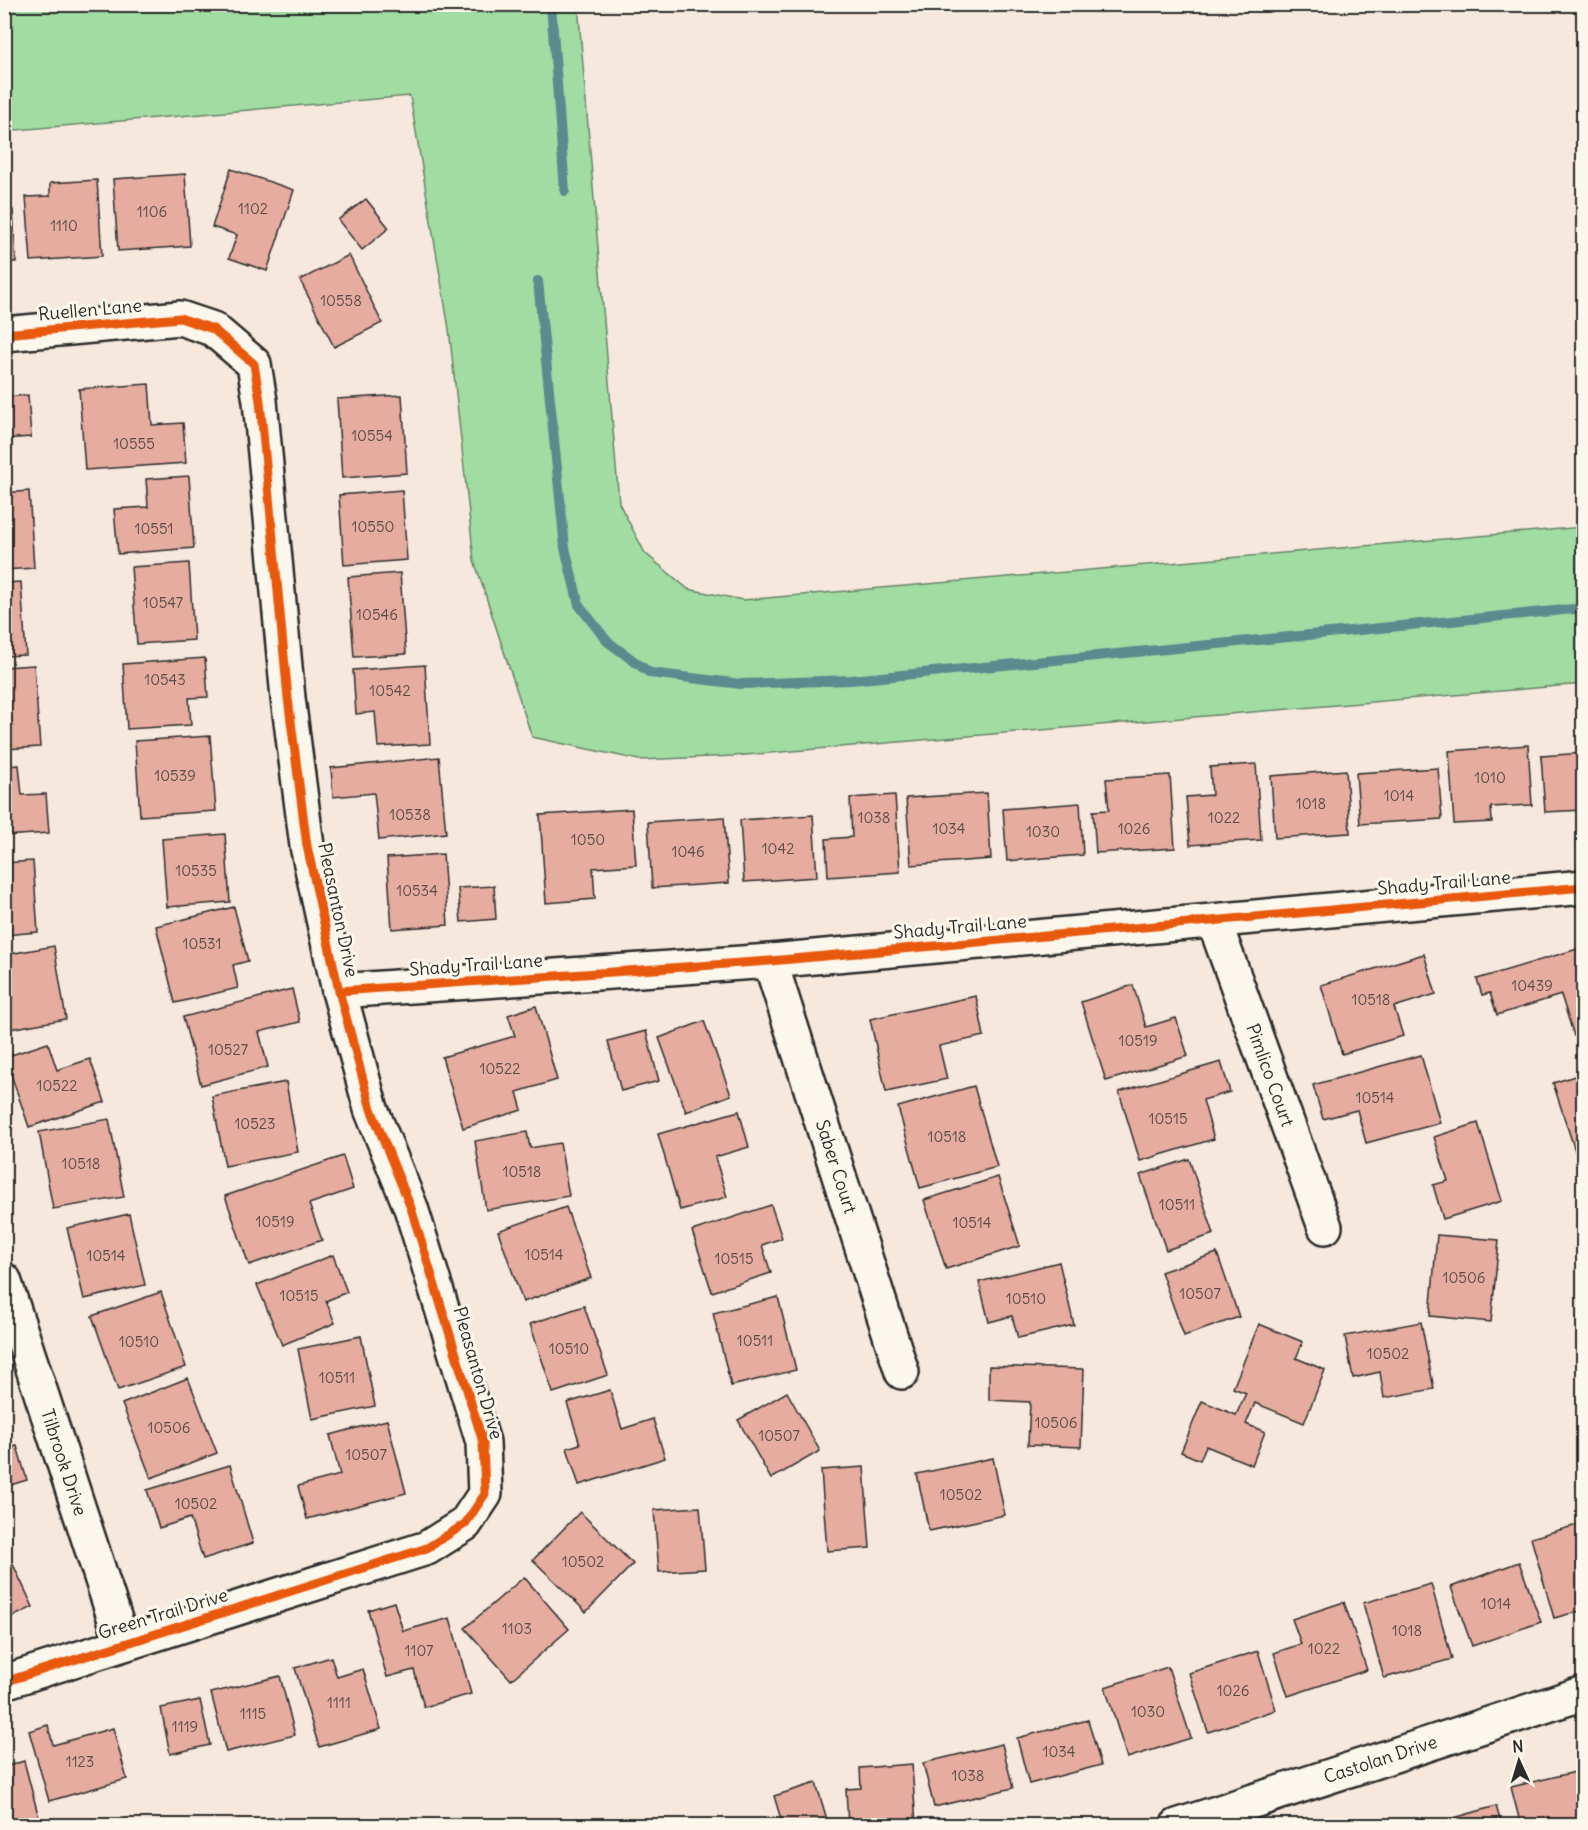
<svg xmlns="http://www.w3.org/2000/svg" width="1588" height="1830" font-family="Delius,sans-serif">
<style>
.green{fill:#a1dca3;stroke:#668467;stroke-width:1.5}
.lines{fill:none;stroke-linecap:round;stroke-linejoin:round}
.stream{stroke:#5a8b8e;stroke-width:10}
.building{fill:#e5ac9f;stroke:#2b2b2b;stroke-width:1.5}
.minor-casing{stroke:#2b2b2b;stroke-width:38}
.minor{stroke:#fbf7ec;stroke-width:33}
.cycleway-casing{stroke:#fbf7ec;stroke-width:13}
.cycleway{stroke:#e8590c;stroke-width:9}
.labels{text-anchor:middle;stroke-width:6;stroke-linejoin:round;paint-order:stroke}
.number-label{font-size:15px;fill:#5a4b48}
.street-label{font-size:18px;fill:#2b2b2b;stroke:#fbf7ec}
</style>
<rect width="100%" height="100%" fill="#f7e8dd"/>
<filter id="ink" filterUnits="userSpaceOnUse"><feTurbulence type="fractalNoise" baseFrequency=".0167" numOctaves="2"/><feDisplacementMap in="SourceGraphic" scale="12" xChannelSelector="R" yChannelSelector="G"/><feConvolveMatrix kernelMatrix="1 2 1 2 8 2 1 2 1" color-interpolation-filters="sRGB"/></filter>
<g filter="url(#ink)">
<path class="green" d="M5,4L578,5L619,503L645,553L688,589L743,600L1583,527V684L734,756L639,760L532,737L474,560L449,329L410,96L5,131Z"/>
<g class="lines">
<g class="stream">
<path d="M551,4L565,191"/>
<path d="M538,281L565,548L579,605L607,641L650,673L741,684L851,680L1584,608"/>
</g>
</g>
<g class="building">
<path d="M231,169L294,190L267,271L229,258L237,235L212,227Z"/>
<path d="M185,174L190,246L118,251L113,179Z"/>
<path d="M97,180L102,256L31,261L26,197L50,196V183Z"/>
<path d="M366,199L389,228L362,250L338,220Z"/>
<path d="M4,210H13L16,262H4Z"/>
<path d="M349,255L382,323L334,347L300,280Z"/>
<path d="M149,384L152,425L183,423L186,463L85,470L79,389Z"/>
<path d="M28,395L31,437L4,439V397Z"/>
<path d="M402,395L407,473L342,478L337,399Z"/>
<path d="M189,476L194,548L118,554L114,509L148,507L146,479Z"/>
<path d="M402,490L407,560L344,565L339,495Z"/>
<path d="M29,491L34,568L4,570V493Z"/>
<path d="M189,563L194,640L137,644L131,567Z"/>
<path d="M400,573L406,654L354,657L348,577Z"/>
<path d="M21,582L26,655L4,656V583Z"/>
<path d="M205,658L208,697L189,698L191,725L127,729L123,664Z"/>
<path d="M34,665L40,747L4,749V667Z"/>
<path d="M425,665L430,744L378,747L375,712L356,714L353,670Z"/>
<path d="M210,736L216,811L140,816L135,741Z"/>
<path d="M1528,745L1532,805L1491,807L1492,822L1454,824L1449,751Z"/>
<path d="M1584,753V810L1545,812L1541,756Z"/>
<path d="M439,757L446,833L379,840L374,793L333,797L331,768Z"/>
<path d="M1256,764L1261,840L1190,845L1186,797L1212,795L1210,767Z"/>
<path d="M19,765L22,795L46,794L49,833L4,836V766Z"/>
<path d="M1438,768L1442,819L1360,824L1356,773Z"/>
<path d="M1346,770L1350,833L1275,838L1271,776Z"/>
<path d="M1170,775L1175,848L1096,853L1093,811L1109,810L1106,779Z"/>
<path d="M987,793L991,859L911,865L906,798Z"/>
<path d="M895,795L900,872L828,877L826,839L852,837L850,798Z"/>
<path d="M1080,803L1083,855L1007,861L1003,809Z"/>
<path d="M632,809L636,865L593,868L595,899L546,903L540,815Z"/>
<path d="M813,815L817,877L744,882L740,820Z"/>
<path d="M724,817L729,883L652,888L648,822Z"/>
<path d="M225,834L230,902L167,907L162,839Z"/>
<path d="M443,854L448,925L392,929L387,858Z"/>
<path d="M33,861L38,932L4,935V863Z"/>
<path d="M494,886L496,919L461,922L458,888Z"/>
<path d="M234,907L248,961L233,965L238,988L175,1003L156,926Z"/>
<path d="M54,946L66,1019L4,1030V955Z"/>
<path d="M1584,947V1033L1574,1036L1561,995L1497,1015L1490,993L1482,995L1477,979Z"/>
<path d="M1424,954L1436,994L1394,1007L1403,1036L1342,1054L1321,985Z"/>
<path d="M1133,985L1146,1027L1176,1018L1188,1056L1106,1081L1081,1002Z"/>
<path d="M292,989L300,1022L259,1032L268,1067L201,1085L183,1017Z"/>
<path d="M976,996L984,1036L939,1046L947,1079L886,1092L870,1019Z"/>
<path d="M536,1006L557,1080L517,1092L522,1110L463,1128L442,1057L515,1036L508,1015Z"/>
<path d="M704,1021L731,1095L686,1112L659,1038Z"/>
<path d="M646,1031L659,1081L621,1091L608,1041Z"/>
<path d="M48,1043L57,1070L90,1059L105,1102L29,1127L5,1057Z"/>
<path d="M1421,1055L1440,1123L1366,1143L1357,1110L1323,1119L1313,1085Z"/>
<path d="M1221,1062L1230,1092L1203,1100L1214,1139L1140,1161L1119,1092Z"/>
<path d="M1584,1073V1164L1580,1166L1553,1083Z"/>
<path d="M286,1082L298,1152L225,1166L212,1096Z"/>
<path d="M974,1086L997,1167L920,1188L898,1107Z"/>
<path d="M739,1111L749,1147L715,1157L727,1197L680,1210L658,1134Z"/>
<path d="M109,1119L124,1197L53,1209L39,1132Z"/>
<path d="M1478,1123L1502,1201L1443,1219L1433,1185L1448,1181L1434,1137Z"/>
<path d="M527,1132L530,1148L560,1143L569,1196L486,1210L475,1141Z"/>
<path d="M343,1156L353,1189L309,1204L322,1240L249,1265L225,1196Z"/>
<path d="M1189,1159L1214,1234L1166,1250L1140,1175Z"/>
<path d="M998,1177L1020,1246L946,1269L924,1200Z"/>
<path d="M771,1205L782,1238L762,1245L771,1273L712,1292L692,1231Z"/>
<path d="M566,1207L591,1278L523,1302L498,1231Z"/>
<path d="M129,1214L145,1285L84,1299L67,1228Z"/>
<path d="M1437,1235L1499,1240L1491,1322L1430,1316Z"/>
<path d="M1217,1253L1239,1317L1184,1336L1161,1272Z"/>
<path d="M333,1255L347,1292L326,1301L335,1323L282,1345L257,1285Z"/>
<path d="M1059,1262L1074,1325L1018,1338L1012,1316L989,1322L979,1282Z"/>
<path d="M161,1292L186,1367L118,1390L92,1316Z"/>
<path d="M778,1297L796,1370L731,1386L713,1313Z"/>
<path d="M584,1306L608,1375L553,1393L530,1324Z"/>
<path d="M1421,1322L1434,1389L1384,1398L1380,1372L1353,1378L1345,1336Z"/>
<path d="M1259,1324L1303,1342L1296,1358L1325,1370L1304,1423L1255,1403L1246,1424L1265,1432L1252,1465L1206,1446L1200,1460L1181,1452L1202,1401L1236,1415L1246,1393L1233,1388Z"/>
<path d="M361,1336L375,1406L312,1419L298,1349Z"/>
<path d="M989,1366L1084,1369L1081,1447L1028,1445L1030,1402L989,1400Z"/>
<path d="M188,1378L217,1453L151,1478L122,1404Z"/>
<path d="M610,1390L622,1429L653,1419L665,1458L579,1485L567,1448L580,1444L567,1403Z"/>
<path d="M787,1392L820,1451L771,1479L738,1420Z"/>
<path d="M387,1420L406,1493L307,1519L298,1486L340,1475L330,1435Z"/>
<path d="M17,1446L27,1480L4,1487V1449Z"/>
<path d="M993,1458L1005,1515L929,1531L917,1474Z"/>
<path d="M230,1465L253,1543L203,1559L190,1518L159,1528L147,1490Z"/>
<path d="M864,1467L870,1548L827,1551L821,1470Z"/>
<path d="M700,1507L705,1569L659,1572L654,1510Z"/>
<path d="M580,1512L633,1564L586,1612L533,1560Z"/>
<path d="M1584,1523V1610L1554,1618L1531,1538Z"/>
<path d="M4,1545L33,1607L4,1621Z"/>
<path d="M1519,1562L1541,1622L1472,1646L1451,1587Z"/>
<path d="M524,1577L569,1629L511,1680L465,1628Z"/>
<path d="M1431,1584L1452,1659L1384,1678L1363,1603Z"/>
<path d="M394,1602L403,1631L450,1618L471,1694L424,1707L414,1670L387,1677L368,1610Z"/>
<path d="M1344,1602L1367,1670L1288,1696L1274,1653L1301,1644L1292,1619Z"/>
<path d="M1258,1651L1276,1710L1208,1732L1189,1673Z"/>
<path d="M331,1657L337,1677L363,1669L381,1729L319,1747L295,1668Z"/>
<path d="M1168,1667L1191,1738L1127,1758L1105,1687Z"/>
<path d="M280,1676L295,1735L226,1752L211,1693Z"/>
<path d="M200,1700L210,1745L170,1754L161,1708Z"/>
<path d="M1088,1720L1101,1765L1029,1784L1017,1738Z"/>
<path d="M48,1725L53,1745L113,1728L127,1779L49,1801L29,1731Z"/>
<path d="M1002,1744L1013,1788L934,1807L923,1763Z"/>
<path d="M24,1761L39,1818L11,1826H4V1767Z"/>
<path d="M912,1764L916,1826H848L846,1789L861,1788L860,1768Z"/>
<path d="M1584,1770V1826H1521L1511,1787Z"/>
<path d="M816,1783L829,1826H783L774,1796Z"/>
<path d="M1496,1806L1502,1826H1426Z"/>
</g>
<g class="lines">
<g class="minor-casing">
<g id="minor">
<path d="M4,334L180,318L213,329L254,364L260,401L288,698L307,846L339,991L371,1109L411,1208L483,1442L485,1494L465,1524L427,1548L4,1682"/>
<path id="s1" d="M1214,921L1325,1227"/>
<path id="s2" d="M770,961L902,1372"/>
<path d="M339,991L770,961L1584,887"/>
<path id="s3" d="M4,1280L123,1644"/>
<path id="s4" d="M1177,1826L1584,1693"/>
</g>
</g>
<use href="#minor" class="minor"/>
<g class="cycleway-casing">
<g id="cycleway">
<path d="M4,334L180,318L213,329L254,364L260,401L288,698L307,846L339,991L371,1109L411,1208L483,1442L485,1494L465,1524L427,1548L4,1682"/>
<path d="M339,991L770,961L1584,887"/>
</g>
</g>
<use href="#cycleway" class="cycleway"/>
</g>
</g>
<g class="labels">
<g class="number-label">
<text x="253" y="214">1102</text>
<text x="152" y="217">1106</text>
<text x="64" y="231">1110</text>
<text x="341" y="306">10558</text>
<text x="372" y="441">10554</text>
<text x="134" y="449">10555</text>
<text x="373" y="532">10550</text>
<text x="154" y="534">10551</text>
<text x="163" y="608">10547</text>
<text x="377" y="620">10546</text>
<text x="165" y="685">10543</text>
<text x="390" y="696">10542</text>
<text x="175" y="781">10539</text>
<text x="1490" y="783">1010</text>
<text x="1399" y="801">1014</text>
<text x="1311" y="809">1018</text>
<text x="410" y="820">10538</text>
<text x="874" y="823">1038</text>
<text x="1224" y="823">1022</text>
<text x="949" y="834">1034</text>
<text x="1134" y="834">1026</text>
<text x="1043" y="837">1030</text>
<text x="588" y="845">1050</text>
<text x="778" y="854">1042</text>
<text x="688" y="857">1046</text>
<text x="196" y="876">10535</text>
<text x="417" y="896">10534</text>
<text x="202" y="949">10531</text>
<text x="1532" y="991">10439</text>
<text x="1371" y="1005">10518</text>
<text x="1138" y="1046">10519</text>
<text x="228" y="1055">10527</text>
<text x="500" y="1074">10522</text>
<text x="57" y="1091">10522</text>
<text x="1375" y="1103">10514</text>
<text x="1168" y="1124">10515</text>
<text x="255" y="1129">10523</text>
<text x="947" y="1142">10518</text>
<text x="81" y="1169">10518</text>
<text x="522" y="1177">10518</text>
<text x="1177" y="1210">10511</text>
<text x="275" y="1227">10519</text>
<text x="972" y="1228">10514</text>
<text x="544" y="1260">10514</text>
<text x="106" y="1261">10514</text>
<text x="734" y="1264">10515</text>
<text x="1464" y="1283">10506</text>
<text x="1200" y="1299">10507</text>
<text x="299" y="1301">10515</text>
<text x="1026" y="1304">10510</text>
<text x="755" y="1346">10511</text>
<text x="139" y="1347">10510</text>
<text x="569" y="1354">10510</text>
<text x="1388" y="1359">10502</text>
<text x="337" y="1383">10511</text>
<text x="1056" y="1428">10506</text>
<text x="169" y="1433">10506</text>
<text x="779" y="1441">10507</text>
<text x="366" y="1460">10507</text>
<text x="961" y="1500">10502</text>
<text x="196" y="1509">10502</text>
<text x="583" y="1567">10502</text>
<text x="1496" y="1609">1014</text>
<text x="517" y="1634">1103</text>
<text x="1407" y="1636">1018</text>
<text x="1324" y="1654">1022</text>
<text x="419" y="1656">1107</text>
<text x="1233" y="1696">1026</text>
<text x="339" y="1708">1111</text>
<text x="1148" y="1717">1030</text>
<text x="253" y="1719">1115</text>
<text x="185" y="1732">1119</text>
<text x="1059" y="1757">1034</text>
<text x="80" y="1767">1123</text>
<text x="968" y="1781">1038</text>
</g>
<g class="street-label">
<text transform="translate(90 310) rotate(-5)" y="6">Ruellen Lane</text>
<text transform="translate(1444 883) rotate(-5)" y="6">Shady Trail Lane</text>
<text transform="translate(338 910) rotate(78)" y="6">Pleasanton Drive</text>
<text transform="translate(960 927) rotate(-5)" y="6">Shady Trail Lane</text>
<text transform="translate(476 965) rotate(-4)" y="6">Shady Trail Lane</text>
<text dy="6" stroke="none"><textPath href="#s1" startOffset="164">Pimlico Court</textPath></text>
<text dy="6" stroke="none"><textPath href="#s2" startOffset="216">Saber Court</textPath></text>
<text transform="translate(478 1373) rotate(74)" y="6">Pleasanton Drive</text>
<text dy="6" stroke="none"><textPath href="#s3" startOffset="192">Tilbrook Drive</textPath></text>
<text transform="translate(163 1614) rotate(-17)" y="6">Green Trail Drive</text>
<text dy="6" stroke="none"><textPath href="#s4" startOffset="214">Castolan Drive</textPath></text>
</g>
</g>
<rect width="1588" height="1830" fill="none" stroke="#fbf7ec" stroke-width="24"/>
<rect x="12" y="12" width="1564" height="1806" fill="none" stroke="#2b2b2b" stroke-width="2" filter="url(#ink)"/>
<g transform="translate(1519 1761) rotate(356)" stroke="#fbf7ec" stroke-width="4.5" paint-order="stroke">
<path d="M0-4.5L10 22L0 15L-10 22Z" fill="#2b2b2b"/>
<text y="-9" font-size="16" font-weight="bold" text-anchor="middle" fill="#2b2b2b">N</text>
</g>
</svg>
